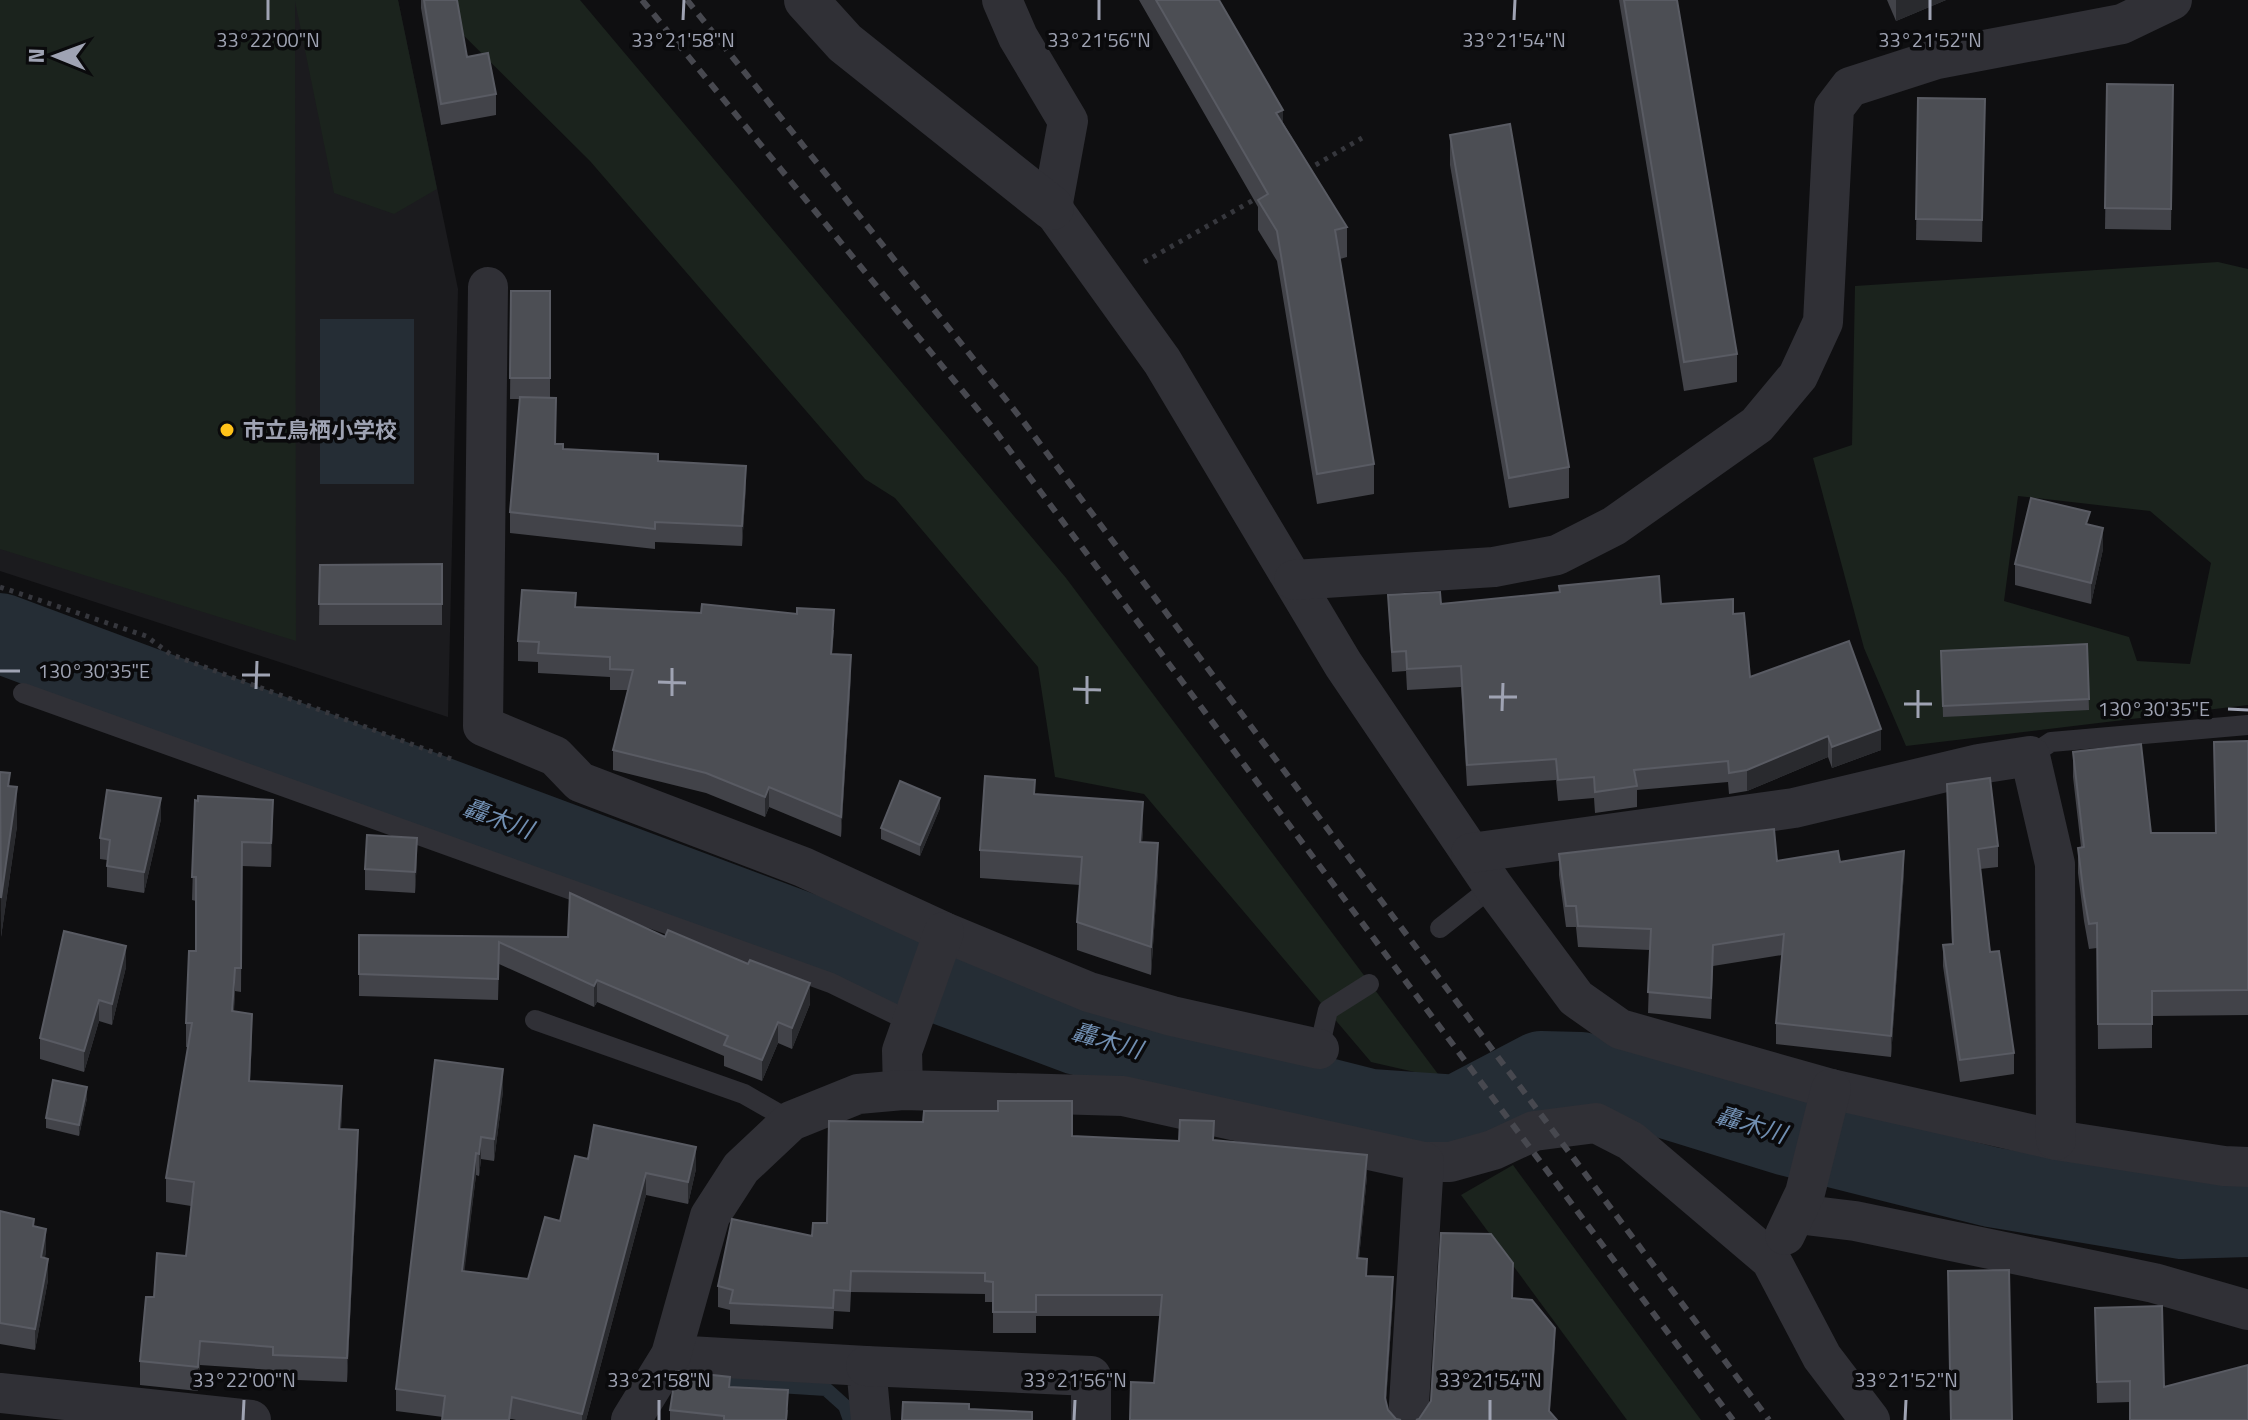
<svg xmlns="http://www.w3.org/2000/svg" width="2248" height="1420" font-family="'Titillium Web','Noto Sans JP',sans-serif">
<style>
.built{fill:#1b1b1e}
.green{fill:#1b231d;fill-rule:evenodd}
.water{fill:#252d35}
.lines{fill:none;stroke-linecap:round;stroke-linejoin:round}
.stream{stroke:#252d35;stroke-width:14}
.river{stroke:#252d35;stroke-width:80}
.path{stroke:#36373d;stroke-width:5;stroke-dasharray:4 6;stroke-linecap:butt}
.service{stroke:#303036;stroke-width:20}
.minor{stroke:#303036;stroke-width:40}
.tertiary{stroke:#303036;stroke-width:44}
.rail{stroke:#47484f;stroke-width:6;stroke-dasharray:10 8;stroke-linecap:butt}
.wall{fill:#424349}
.shaded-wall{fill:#292a2e}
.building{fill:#4c4e54;stroke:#595b63;stroke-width:2}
.ticks{fill:none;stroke:#9fa3b3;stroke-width:3}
.poi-dot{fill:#ffc219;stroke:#0a0a0c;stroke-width:3}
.labels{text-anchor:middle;stroke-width:7;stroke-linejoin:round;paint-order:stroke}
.poi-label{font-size:22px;font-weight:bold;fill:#9fa3b3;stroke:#0a0a0c;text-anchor:start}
.water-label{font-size:24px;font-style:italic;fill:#718fb2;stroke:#0a0a0c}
.ticks-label{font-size:20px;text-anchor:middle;fill:#9fa3b3;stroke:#0a0a0c;stroke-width:7;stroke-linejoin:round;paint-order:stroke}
</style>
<rect width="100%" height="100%" fill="#0f0f11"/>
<path class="built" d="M0,0H398L458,289L448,717L0,571Z"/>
<g class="green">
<path d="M0,0H398L437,189L394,214L334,193L295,1L296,641L0,549Z"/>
<path d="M428,0H580L1066,578L1441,1078L1371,1062L1144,794L1055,777L1038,667L895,498L865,479L590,161Z"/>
<path d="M2218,262L2248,269V705L1906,746L1864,648L1813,458L1852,445L1855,286ZM2018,496L2150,511L2211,563L2190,664L2137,661L2129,637L2004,601Z"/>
<path d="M1513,1165L1701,1420H1627L1461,1195Z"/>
</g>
<rect class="water" x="320" y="319" width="94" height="165"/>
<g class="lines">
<path class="stream" d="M716,1382L826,1389L845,1406L850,1420"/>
<path class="river" d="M0,633L1078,1035L1370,1109L1457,1115L1541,1071L1581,1072L1788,1136L1991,1187L2182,1219L2248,1217"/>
<g class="path">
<path d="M1307,170L1362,138"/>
<path d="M1144,262L1257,198"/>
<path d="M0,587L146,636L170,654L454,760"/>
</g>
<g class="service">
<path d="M23,693L831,983L911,1022"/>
<path d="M2030,756L2051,742L2248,725"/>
<path d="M1440,928L1493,886"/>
<path d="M535,1020L744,1094L791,1121"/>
<path d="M1319,1049L1328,1010L1369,984"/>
</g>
<g class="minor">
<path d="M1002,0L1018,37L1068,121L1052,208L1162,361L1343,664L1493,886L1576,998L1620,1029L1831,1089L2056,1140L2224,1166L2248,1167"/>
<path d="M488,287L483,726L555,756L580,782L803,867L944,932L1089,992L1172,1016L1319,1049"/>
<path d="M1294,580L1494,567L1557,555L1614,526L1757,425L1798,376L1823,322L1834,108L1850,87L1937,59L2122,24L2172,0"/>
<path d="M1471,853L1794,808L1979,764L2030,756L2055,864L2056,1140"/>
<path d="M903,1090L902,1051L944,932"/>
<path d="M1424,1162H1450L1493,1150L1534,1131L1596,1123L1631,1141L1771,1260L1822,1357L1870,1420"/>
<path d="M1797,1214L1855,1221L2154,1283L2248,1310"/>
<path d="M1785,1235L1805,1193L1831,1089"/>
<path d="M671,1355L866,1366L871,1420"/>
<path d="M866,1366L1091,1376V1420"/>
<path d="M0,1393L251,1420"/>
<path d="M631,1420L671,1355L710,1216L741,1168L791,1121L858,1094L903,1090L1123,1096L1424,1162L1408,1420"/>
</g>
<path class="tertiary" d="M806,0L845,43L1052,208"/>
<g class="rail">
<path d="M642,0L993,428L1733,1420"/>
<path d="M687,0L1023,421L1769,1420"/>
</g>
</g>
<g class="wall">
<path d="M421,0H457L467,57L496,94V115L441,125L421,8Z"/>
<path d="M1139,0H1219L1283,123L1347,227V257L1340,259L1374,464V494L1317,504L1277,261L1258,230V207Z"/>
<path d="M1619,0H1677L1737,354V382L1684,391Z"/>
<path d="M1887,0H1946L1896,21Z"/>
<path d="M2107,84L2173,85L2171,230L2105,229Z"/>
<path d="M1918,98L1985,99L1982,242L1916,240Z"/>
<path d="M1450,135L1569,467V498L1509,508L1450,165Z"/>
<path d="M511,291H550V398L556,444L563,449L658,461L746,486L742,546L655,542V549L510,533V512L520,399H510Z"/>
<path d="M2103,549L2091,604L2015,585V564Z"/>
<path d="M442,564V625H319L320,565Z"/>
<path d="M1388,595L1441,604H1661L1733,614L1750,677L1881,750L1832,768L1828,757L1747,791L1729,794L1728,782L1637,790V807L1595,813L1594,798L1558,801L1556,780L1467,786L1461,687L1407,690L1406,671L1392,672Z"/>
<path d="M576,608L834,630L832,654L851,675L841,837L769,807L765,817L706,793L613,770V750L628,690H610V677L538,673V662L518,661V641Z"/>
<path d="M2087,644L2089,710L1943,717L1941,651Z"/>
<path d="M2248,741V1015L2152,1016V1048L2098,1049L2097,948L2089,949L2084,921L2078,873V848L2081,847L2073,777V752L2151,833H2215Z"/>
<path d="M0,772L10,786L17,826L1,937Z"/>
<path d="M1947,784L1998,846V867L1980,869L1990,952L2014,1053V1074L1960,1082L1943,966V945L1952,944Z"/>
<path d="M1035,794L1143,830L1142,842L1158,871L1151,975L1077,950V922L1080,885L980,878V850Z"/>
<path d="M195,800L273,824L271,867L242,866L241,992L235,991L234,1011L252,1038L250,1081L342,1110L341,1129L358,1154L347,1382L273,1379V1370L200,1365L198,1391L140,1385V1361L154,1297L186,1256L191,1206L166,1202V1178L188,1047H186V1023L196,951V901L192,900Z"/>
<path d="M940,808L920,856L881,839V828Z"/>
<path d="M161,819L144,893L107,887V860L100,859V838Z"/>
<path d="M1559,854L1840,862L1904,872L1891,1057L1776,1044V1023L1782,955L1713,966L1711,1019L1648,1013L1650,950L1578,947L1576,927H1566L1559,875Z"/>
<path d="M417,859L415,893L365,890V869Z"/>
<path d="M359,935L568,937L810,1004L792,1049L778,1043L762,1081L724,1066V1056L597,1002L594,1007L499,964L498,1000L359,996Z"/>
<path d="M126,967L112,1025L99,1021L84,1072L40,1059V1038Z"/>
<path d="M435,1060L503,1091L494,1161L481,1159L479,1176L476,1175L464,1271L528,1279L560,1221L588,1159L696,1169L688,1204L646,1195L586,1420H516L512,1419L443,1417L396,1411V1389Z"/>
<path d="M87,1098L79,1136L46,1128V1118Z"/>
<path d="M1072,1136L1179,1141H1214L1367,1176L1359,1258L1367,1276L1393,1298L1386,1402L1154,1383L1160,1316H1036V1333H993V1302H985V1294L851,1292L850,1312L834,1311L833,1329L730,1324V1310L718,1307V1286L812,1236L827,1223Z"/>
<path d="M0,1211L34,1227L46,1250L45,1258L48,1280L35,1350L0,1344Z"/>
<path d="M2095,1308L2164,1387L2130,1402L2097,1403Z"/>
<path d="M730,1387L788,1410L787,1420H670V1410Z"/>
</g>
<g class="shaded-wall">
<path d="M1896,0H1946L1896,21Z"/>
<path d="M1283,110V140L1276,113Z"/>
<path d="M746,466V486L742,546V526Z"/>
<path d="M2103,528V549L2091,604V583Z"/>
<path d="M851,655V675L841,837V817Z"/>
<path d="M1881,729V750L1832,768V747Z"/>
<path d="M1828,736V757L1747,791V770Z"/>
<path d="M17,787V826L1,937V898Z"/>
<path d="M769,787V807L765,817V797Z"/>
<path d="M161,798V819L144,893V872Z"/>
<path d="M940,798V808L920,856V845Z"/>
<path d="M273,800V824L271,867V843Z"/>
<path d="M1143,802V830L1140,870V842Z"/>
<path d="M417,838V859L415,893V872Z"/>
<path d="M1158,843V871L1151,975V947Z"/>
<path d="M1904,851V872L1891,1057V1036Z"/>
<path d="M126,946V967L112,1025V1004Z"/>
<path d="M235,968V991L232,1035V1011Z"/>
<path d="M597,980V1002L594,1007V986Z"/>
<path d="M810,983V1004L792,1049V1028Z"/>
<path d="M99,1000V1021L84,1072V1051Z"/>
<path d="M252,1014V1038L249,1105V1081Z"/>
<path d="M778,1022V1043L762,1081V1060Z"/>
<path d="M503,1069V1091L494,1161V1139Z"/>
<path d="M342,1086V1110L339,1153V1129Z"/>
<path d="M87,1087V1098L79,1136V1125Z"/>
<path d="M358,1130V1154L347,1382V1358Z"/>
<path d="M481,1137V1159L479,1176V1154Z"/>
<path d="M696,1147V1169L688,1204V1182Z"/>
<path d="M476,1153V1175L462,1293V1271Z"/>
<path d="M1367,1155V1176L1357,1279V1258Z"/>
<path d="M646,1173V1195L586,1420H582V1414Z"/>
<path d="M46,1229V1250L41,1278V1257Z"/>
<path d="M48,1259V1280L35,1350V1329Z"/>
<path d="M1393,1277V1298L1385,1419V1398Z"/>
<path d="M1555,1328V1349L1549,1420Z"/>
<path d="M200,1341V1365L198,1391V1367Z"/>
</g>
<g class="building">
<path d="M424,0H457L467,57L488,53L496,94L441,104Z"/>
<path d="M1156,0H1219L1283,110L1276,113L1347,227L1335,230L1374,464L1317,474L1277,231L1258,200L1268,194Z"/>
<path d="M1624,0H1677L1737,354L1684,362Z"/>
<path d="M2107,84L2173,85L2171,209L2105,208Z"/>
<path d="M1918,98L1985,99L1982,220L1916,219Z"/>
<path d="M1510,124L1569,467L1509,478L1450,135Z"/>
<path d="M511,291H550V378H510Z"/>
<path d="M520,397L556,398L555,444H563V449L658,454V461L746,466L742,526L655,522V529L510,512Z"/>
<path d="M2031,498L2090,512L2086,524L2103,528L2091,583L2015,564Z"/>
<path d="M442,564V604H319L320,565Z"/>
<path d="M1659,576L1661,604L1733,599V614L1744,613L1750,677L1849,641L1881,729L1832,747L1828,736L1747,770L1729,773L1728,761L1634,770L1637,786L1595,792L1594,777L1558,780L1556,759L1467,765L1461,666L1407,669L1406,651L1392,652L1388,595L1440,592L1441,604L1560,592L1559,586Z"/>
<path d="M522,590L576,593L575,607L701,613L702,604L797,614V608L834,610L831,654L851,655L841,817L769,787L765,797L706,773L613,750L633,670L610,669V657L538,653L539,642L518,641Z"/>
<path d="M2087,644L2089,699L1943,706L1941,651Z"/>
<path d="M2248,741V990L2152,991V1024H2098L2097,923L2089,924L2084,896L2078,848L2084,847L2073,752L2141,744L2151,833H2216L2214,742Z"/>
<path d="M0,772L10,773L8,786L17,787L1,898Z"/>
<path d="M985,776L1035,780L1034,794L1143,802L1140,842L1158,843L1151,947L1077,922L1082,857L980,850Z"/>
<path d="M1990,778L1998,846L1978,849L1990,952L1999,951L2014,1053L1960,1060L1943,945L1953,944L1947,784Z"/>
<path d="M900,781L940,798L920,845L881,828Z"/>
<path d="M107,790L161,798L144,872L107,866L110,840L100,838Z"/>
<path d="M198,796L273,800L271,843L242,842L241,968H235L232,1011L252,1014L249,1081L342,1086L339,1129L358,1130L347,1358L273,1355V1347L200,1341L198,1367L140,1361L146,1297H154L157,1253L186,1256L194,1182L166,1178L192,1023H186L189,951H196V877H192L195,800L198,801Z"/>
<path d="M1774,829L1777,861L1838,851L1840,862L1904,851L1891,1036L1776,1023L1784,934L1713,945L1711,998L1648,992L1651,929L1578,926L1576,906H1566L1559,854Z"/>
<path d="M367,835L417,838L415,872L365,869Z"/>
<path d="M570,893L665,937L668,930L748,964L750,960L810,983L792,1028L778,1022L762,1060L724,1045L728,1036L597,980L594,986L499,942L498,979L359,974V935L568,937Z"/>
<path d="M64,931L126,946L112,1004L99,1000L84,1051L40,1038Z"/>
<path d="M435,1060L503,1069L494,1139L481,1137L479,1154L476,1153L462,1271L528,1279L545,1217L560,1221L575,1156L588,1159L594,1125L696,1147L688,1182L646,1173L582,1414L512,1397L509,1420H442L445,1396L396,1389Z"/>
<path d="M53,1080L87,1087L79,1125L46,1118Z"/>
<path d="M998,1101H1072V1136L1179,1141L1180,1120L1214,1121L1213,1140L1367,1155L1357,1258L1367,1259L1366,1276L1393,1277L1385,1398L1388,1410L1396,1419L1401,1420H1130L1131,1382L1154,1383L1162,1295H1036V1312H993V1282L985,1281V1273L851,1271L850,1291L834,1290L833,1308L730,1303L733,1290L718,1286L732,1219L812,1236L813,1223H827L829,1121L923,1122L924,1111H998Z"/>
<path d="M0,1211L34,1219L33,1226L46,1229L41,1257L48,1259L35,1329L0,1323Z"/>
<path d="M1441,1233L1491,1234L1513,1263L1512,1298L1532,1300L1555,1328L1549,1411L1557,1420H1416L1419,1419L1431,1401Z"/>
<path d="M2009,1270L2012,1420H1951L1948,1271Z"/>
<path d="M2162,1306L2164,1387L2248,1365V1420H2130V1381L2097,1382L2095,1308Z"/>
<path d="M676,1371L730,1377L729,1387L788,1390L786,1420H724V1416L670,1410Z"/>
<path d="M903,1402L969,1404V1409L1032,1412V1420H902Z"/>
</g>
<path class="ticks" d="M268,20V0M683,20L684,0M1099,20V0M1514,20L1515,0M1930,20V0M0,671H20M242,675H270M658,682L686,683M256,689L257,661M1073,689L1101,690M672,696V668M1489,697H1517M1087,704V676M1904,704H1932M2228,709L2248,710M1502,711L1503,683M1918,718V690M243,1420L244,1400M659,1420V1400M1074,1420L1075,1400M1490,1420V1400M1905,1420L1906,1400"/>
<circle class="poi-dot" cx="227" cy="430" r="8"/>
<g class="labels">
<g class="poi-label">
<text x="243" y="438">市立鳥栖小学校</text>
</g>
<g class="water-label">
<text transform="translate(498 819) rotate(20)" y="8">轟木川</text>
<text transform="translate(1107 1041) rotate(16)" y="8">轟木川</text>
<text transform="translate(1751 1125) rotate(17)" y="8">轟木川</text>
</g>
</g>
<g class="ticks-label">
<text x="268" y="47">33°22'00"N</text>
<text x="683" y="47">33°21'58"N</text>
<text x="1099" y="47">33°21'56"N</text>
<text x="1514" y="47">33°21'54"N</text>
<text x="1930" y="47">33°21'52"N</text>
<text x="94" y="678">130°30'35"E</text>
<text x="2154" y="716">130°30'35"E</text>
<text x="244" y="1387">33°22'00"N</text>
<text x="659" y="1387">33°21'58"N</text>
<text x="1075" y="1387">33°21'56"N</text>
<text x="1490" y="1387">33°21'54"N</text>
<text x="1906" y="1387">33°21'52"N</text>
</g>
<g transform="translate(56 56) rotate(271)" stroke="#0a0a0c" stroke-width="6" paint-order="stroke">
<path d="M0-6L14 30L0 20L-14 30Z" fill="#9fa3b3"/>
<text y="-12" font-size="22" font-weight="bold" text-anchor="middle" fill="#9fa3b3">N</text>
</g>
</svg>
